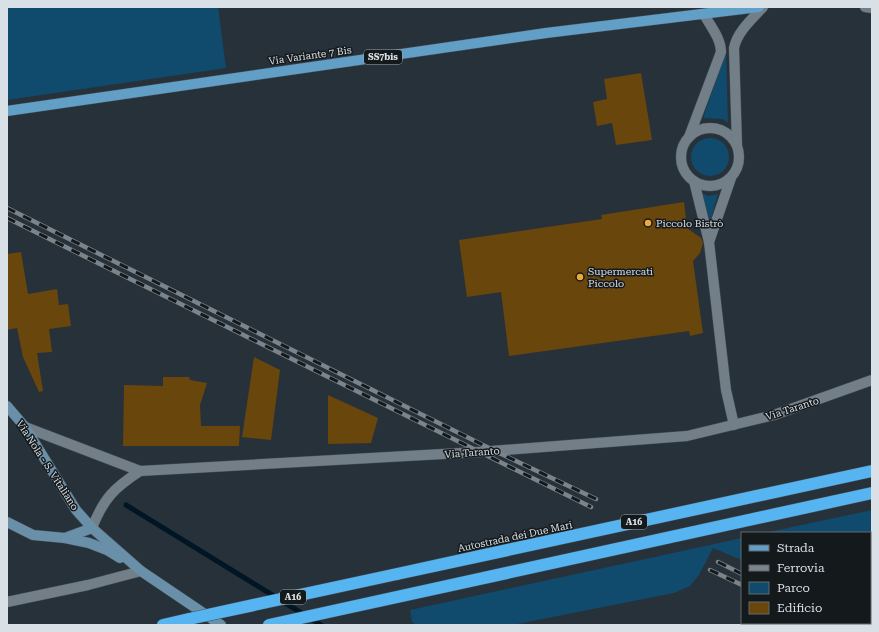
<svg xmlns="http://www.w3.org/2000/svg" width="879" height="632" font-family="'Roboto Serif',serif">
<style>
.green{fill:#104b6d}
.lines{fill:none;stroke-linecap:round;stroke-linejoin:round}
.stream{stroke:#011625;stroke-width:5}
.building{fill:#69460c}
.lane-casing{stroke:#444d54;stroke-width:11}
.street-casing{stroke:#444d54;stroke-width:11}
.secondary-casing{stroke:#444d54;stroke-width:11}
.primary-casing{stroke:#444d54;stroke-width:11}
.highway-casing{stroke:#444d54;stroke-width:13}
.lane{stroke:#727f88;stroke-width:10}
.street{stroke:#727f88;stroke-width:10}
.secondary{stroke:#6a8fa8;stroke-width:10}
.primary{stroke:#619fc7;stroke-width:10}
.highway{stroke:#56b4f1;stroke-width:12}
.rail-casing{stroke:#7b848b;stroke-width:4.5}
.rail{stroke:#14191c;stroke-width:3;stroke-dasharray:9;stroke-linecap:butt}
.highway-bridge-casing{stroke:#444d54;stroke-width:13;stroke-linecap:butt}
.highway-bridge{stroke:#56b4f1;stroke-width:12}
.poi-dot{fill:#eda83b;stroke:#14191c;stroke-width:1.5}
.labels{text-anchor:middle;stroke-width:3;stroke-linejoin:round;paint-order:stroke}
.shield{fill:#14191c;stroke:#9ea4a9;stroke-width:1}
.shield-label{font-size:9px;font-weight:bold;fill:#d9e0e6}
.street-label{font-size:10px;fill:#d9e0e6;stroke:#14191c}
.poi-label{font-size:10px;fill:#d9e0e6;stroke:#14191c;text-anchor:start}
</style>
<rect width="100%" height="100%" fill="#26313a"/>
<g class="green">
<path d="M7,7H218L226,68L7,100Z"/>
<path d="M726,52L728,123L723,119L703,118Z"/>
<circle cx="710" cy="157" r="19"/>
<path d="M702,193L708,196L718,194L710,222Z"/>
<path d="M872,510V552H870V533H764Z"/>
<path d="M742,538V560L713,548L699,575L690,586L674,593L512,625H416L412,622L410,610Z"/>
</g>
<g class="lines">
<path class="stream" d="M126,505L321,625"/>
</g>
<g class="building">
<path d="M641,73L652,140L616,145L612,123L597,126L593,102L607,99L604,79Z"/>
<path d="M684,202L687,228L701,238L703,243L700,253L693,261L703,333L690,336L689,331L509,356L501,292L467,297L459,240L602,219L601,215Z"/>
<path d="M21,252L28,294L57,289L59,305L68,304L71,326L49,329L52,352L37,353L43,391L39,392L23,357L17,328L7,330V254Z"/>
<path d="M254,357L280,370L271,440L242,437Z"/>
<path d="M163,377H189L190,380L207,383L200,405L201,426H240L239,446H123L124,385L163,386Z"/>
<path d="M328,395L378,418L371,443L328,444Z"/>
</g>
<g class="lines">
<g class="lane-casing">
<g id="lane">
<circle cx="710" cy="157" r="29"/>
<path d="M689,137L721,52C721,38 710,26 704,14"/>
<path d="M737,145L734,48C737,32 752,19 763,7"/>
<path d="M694,181L709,242L731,178"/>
<path d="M709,242L726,390L734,425"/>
<path d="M7,602L88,585L141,571"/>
</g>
</g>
<g class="street-casing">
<g id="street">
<path d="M865,7L872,8"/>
<path d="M25,427L140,471"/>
<path d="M92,528C104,498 114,488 140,471L479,452L687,436L774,415L872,380"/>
</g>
</g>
<g class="secondary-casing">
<g id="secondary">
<path d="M7,406L25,427L76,510L92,528L141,571L221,625"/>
<path d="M7,522L33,535L65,538L89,543L107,550L120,558"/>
<path d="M65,538L92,528"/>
</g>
</g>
<g class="primary-casing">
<path id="primary" d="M7,111L546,33L759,7"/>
</g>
<g class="highway-casing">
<g id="highway">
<path d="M397,574L872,471"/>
<path d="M163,625L189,619"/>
<path d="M269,625L872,493"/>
</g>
</g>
<use href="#lane" class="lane"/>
<use href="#street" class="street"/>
<use href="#secondary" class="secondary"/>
<use href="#primary" class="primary"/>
<use href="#highway" class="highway"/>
<g class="rail-casing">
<g id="rail">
<path d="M7,208L495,451L596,499"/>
<path d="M7,218L591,507"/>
<path d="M718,562L742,574"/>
<path d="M710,570L742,585"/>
<path d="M818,623L822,625"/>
<path d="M841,623L845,625"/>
</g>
</g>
<use href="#rail" class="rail"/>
<g class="highway-bridge-casing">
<path id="highway-bridge" d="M189,619L397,574"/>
</g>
<use href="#highway-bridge" class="highway-bridge"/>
</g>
<g class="poi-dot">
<circle cx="648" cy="223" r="4"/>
<circle cx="580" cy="277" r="4"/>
</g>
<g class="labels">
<g class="shield">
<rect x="364" y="50" width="38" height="14" rx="3"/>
<rect x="621" y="515" width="26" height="14" rx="3"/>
<rect x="280" y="590" width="26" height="14" rx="3"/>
</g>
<g class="shield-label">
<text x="383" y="60">SS7bis</text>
<text x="634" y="525">A16</text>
<text x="293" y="600">A16</text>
</g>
<g class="street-label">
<text transform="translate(310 55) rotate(-8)" y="4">Via Variante 7 Bis</text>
<text transform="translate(792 408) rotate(-18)" y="4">Via Taranto</text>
<text transform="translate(472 452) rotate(-4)" y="4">Via Taranto</text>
<text transform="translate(48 465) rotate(57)" y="4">Via Nola - S. Vitaliano</text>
<text transform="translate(515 536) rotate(-12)" y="4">Autostrada dei Due Mari</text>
</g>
<g class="poi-label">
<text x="656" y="227">Piccolo Bistrò</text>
<text x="588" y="275">Supermercati<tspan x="588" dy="12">Piccolo</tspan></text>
</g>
</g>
<rect width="879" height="632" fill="none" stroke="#d9e0e6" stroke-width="16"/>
<rect x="741" y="532" width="130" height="92" fill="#14191c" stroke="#63696d"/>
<rect x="749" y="545" width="20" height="6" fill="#619fc7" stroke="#63696d"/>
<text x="777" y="552" font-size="12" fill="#d9e0e6">Strada</text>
<rect x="749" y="565" width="20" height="6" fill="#7b848b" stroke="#63696d"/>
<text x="777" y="572" font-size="12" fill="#d9e0e6">Ferrovia</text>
<rect x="749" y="582" width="20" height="12" fill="#104b6d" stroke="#63696d"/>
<text x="777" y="592" font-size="12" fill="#d9e0e6">Parco</text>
<rect x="749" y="602" width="20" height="12" fill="#69460c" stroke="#63696d"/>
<text x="777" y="612" font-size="12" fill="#d9e0e6">Edificio</text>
</svg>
